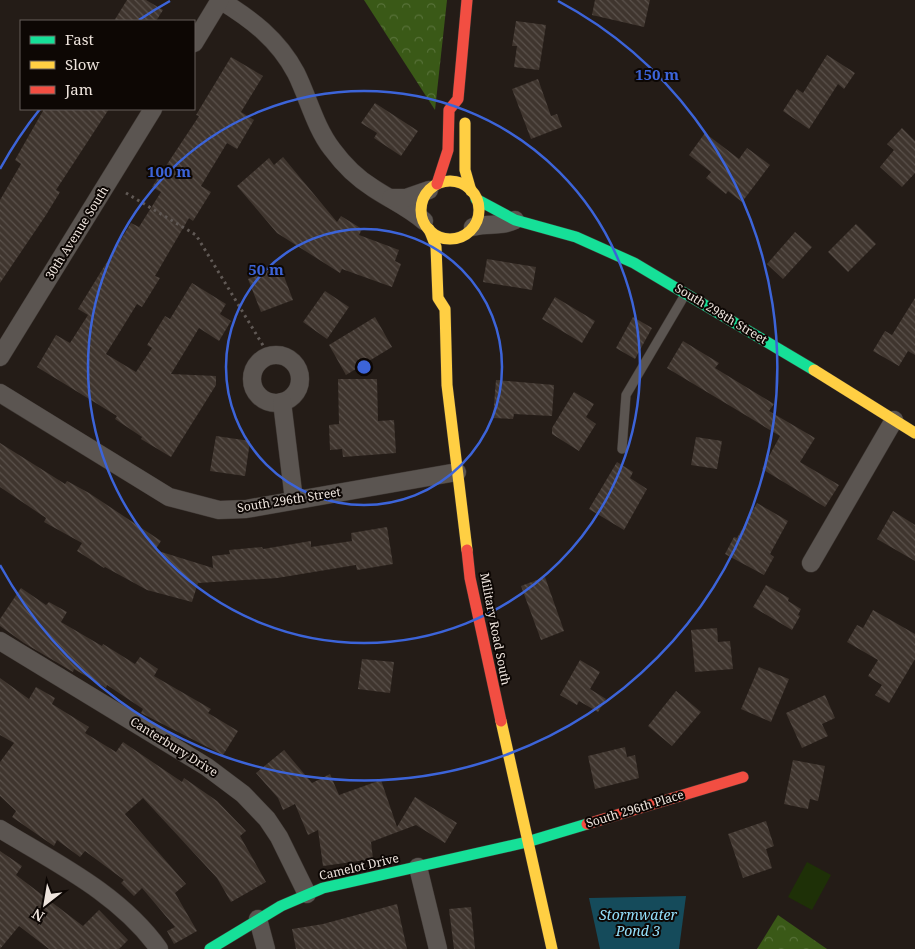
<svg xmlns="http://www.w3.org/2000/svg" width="915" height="949" font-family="'Noto Serif',serif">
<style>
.forest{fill:url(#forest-crowns)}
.pitch{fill:#1e3007}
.water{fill:#154b5b}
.building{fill:url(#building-back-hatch)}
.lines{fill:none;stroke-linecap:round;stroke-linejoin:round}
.lane-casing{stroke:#3e3733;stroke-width:10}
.street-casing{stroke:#3e3733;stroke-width:19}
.fast-casing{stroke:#3e3733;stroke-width:12}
.slow-casing{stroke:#3e3733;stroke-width:12}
.jam-casing{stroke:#3e3733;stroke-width:12}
.path{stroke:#605955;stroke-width:3;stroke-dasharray:2.5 4;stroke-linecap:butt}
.lane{stroke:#5b5551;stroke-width:9}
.street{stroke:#5b5551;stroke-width:18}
.fast{stroke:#16e098;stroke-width:11}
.slow{stroke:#ffcf43;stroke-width:11}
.jam{stroke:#f24e42;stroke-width:11}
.ring{fill:none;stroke:#3c64d9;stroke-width:2.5}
.labels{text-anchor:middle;stroke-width:4;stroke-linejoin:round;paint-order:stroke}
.street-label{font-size:12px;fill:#eee4dd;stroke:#0d0704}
.water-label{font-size:14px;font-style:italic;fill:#94e0fc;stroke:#0d0704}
.centre{fill:#3c64d9;stroke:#0d0704;stroke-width:2.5}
.ring-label{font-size:15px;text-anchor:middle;font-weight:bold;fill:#3c64d9;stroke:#0d0704;stroke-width:4;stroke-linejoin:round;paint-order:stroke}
</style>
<defs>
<pattern id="forest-crowns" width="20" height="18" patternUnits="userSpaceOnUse" patternTransform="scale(1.25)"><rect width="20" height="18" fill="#3a5917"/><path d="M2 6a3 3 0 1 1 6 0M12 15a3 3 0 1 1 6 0" fill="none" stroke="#577138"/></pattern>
<pattern id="building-back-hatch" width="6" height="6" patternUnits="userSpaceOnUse" patternTransform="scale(1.25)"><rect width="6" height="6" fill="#3f352e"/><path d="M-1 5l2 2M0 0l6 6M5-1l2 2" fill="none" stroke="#5b524c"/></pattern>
</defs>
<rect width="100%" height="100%" fill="#241c17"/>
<g class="forest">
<path d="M364,0H447L435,110Z"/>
<path d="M778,915L827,949H757Z"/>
</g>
<path class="pitch" d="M807,862L831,875L812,910L788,897Z"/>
<path class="water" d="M686,896L679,949H600L589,898Z"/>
<g class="building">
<path d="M127,0H146L163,10L156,21H114Z"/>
<path d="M595,0H650L644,27L592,15Z"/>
<path d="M516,21L546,25L539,70L514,67L517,46H512Z"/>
<path d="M827,55L855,73L844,89L838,84L809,129L783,111L797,89L803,93Z"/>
<path d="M231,57L263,76L241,112L254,120L237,149L227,143L201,186L211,192L193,221L189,218L155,276L160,278L142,307L137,304L106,354L136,372L152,348L147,345L165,316L170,319L192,283L226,304L220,314L231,321L219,341L199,328L171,374L216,376V385L171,457L141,439L142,437L115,419L117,416L37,367L56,335L70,343L88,315L78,309L131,223L139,227L161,192L152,187L199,116L196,115Z"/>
<path d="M538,79L551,116L557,114L562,127L531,139L512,89Z"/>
<path d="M375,103L418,131L401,156L374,138L377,133L361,123Z"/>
<path d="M44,109H109L56,190L60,192L46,215L0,283V200L21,164L15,160Z"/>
<path d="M902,128L915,141V173L902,187L880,167L894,150L887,144Z"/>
<path d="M705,133L739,159L747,148L770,165L742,202L728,191L726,194L706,178L711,172L689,155Z"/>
<path d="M283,157L337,222L341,216L362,229L359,235L399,250L395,261L401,264L392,287L342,269L340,273L277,233L237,186L269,158L274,165Z"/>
<path d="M856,224L876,244L848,272L828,252Z"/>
<path d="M795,232L812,247L783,279L767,264Z"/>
<path d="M487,259L536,267L532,290L483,282Z"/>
<path d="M280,266L293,300L261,312L248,279Z"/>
<path d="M325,291L349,307L327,339L303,322Z"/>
<path d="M555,297L595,321L582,343L542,319Z"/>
<path d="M915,298V355L908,351L899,366L873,351L885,331L892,335Z"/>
<path d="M375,317L392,347L346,375L329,345Z"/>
<path d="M633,317L652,328L635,359L616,348Z"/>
<path d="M683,341L719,363L715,368L774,404L769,411L815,438L800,462L839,485L825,507L762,469L780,436L667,368Z"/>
<path d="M338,379H377L378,421L394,420L396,453L343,457L342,449L330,450L329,425L339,424Z"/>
<path d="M496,380L554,385L552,416L514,414L513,419L493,418Z"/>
<path d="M574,392L594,404L586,417L596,424L579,451L552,434V428Z"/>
<path d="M216,436L250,441L245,476L210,471Z"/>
<path d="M696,437L722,441L717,469L691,465Z"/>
<path d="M0,443L65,484L67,481L89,493L161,541L155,550L213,568L212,556L230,554L229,550L262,547L263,549L311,541V547L352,541L351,533L387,527L393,564L357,570L356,565L277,578L198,583L192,602L147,590L105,567L104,568L77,551L82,543L44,522L46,518L0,487Z"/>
<path d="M617,462L633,472L630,478L647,489L624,530L589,509Z"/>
<path d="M757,503L788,521L770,554L774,557L764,575L725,554L734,537L737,538Z"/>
<path d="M893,511L915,525V561L877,539Z"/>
<path d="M545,577L564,631L541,640L521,586Z"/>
<path d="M766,585L789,598L788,601L801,609L798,615L800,616L792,630L753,607Z"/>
<path d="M21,588L46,605L49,602L67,612L61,622L102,646L103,644L135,664L140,657L158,669L154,676L211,709L208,713L238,731L223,755L141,713L143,709L107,685L106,688L74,669L73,672L24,643L0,626V619Z"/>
<path d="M873,610L915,634V659L889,703L875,695L882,685L868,676L878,660L847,642L857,625L863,628Z"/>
<path d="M717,628L718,642L730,641L733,669L695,672L691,630Z"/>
<path d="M362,659L394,662L390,693L358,689Z"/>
<path d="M580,660L600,672L590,689L606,699L598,712L579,701L577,705L560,695Z"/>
<path d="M759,667L789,679L771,722L741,709Z"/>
<path d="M0,678L29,699L36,687L55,698L52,704L89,727L85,733L116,752L123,742L182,782L184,778L217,801L246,831L240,836L266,882L231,902L217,878L143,798L125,814L186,884L175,893L197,931L174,944L167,931L175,927L142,888L134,896L121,883L124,880L85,851L80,857L57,840L54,846L12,817L16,811L0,796V762L14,743L0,735Z"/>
<path d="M676,691L701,712L672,746L648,726Z"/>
<path d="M825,695L835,718L822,724L828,736L802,748L786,713Z"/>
<path d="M625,747L627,757L635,755L639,778L595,789L588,756Z"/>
<path d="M284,750L312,783L330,774L339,795L381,780L397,827L415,797L457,823L445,843L416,825L371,842L373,859L323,866L318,830L308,835L295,804L283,810L278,798L256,773Z"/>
<path d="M793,760L825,766L818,801L810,799L808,809L784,804Z"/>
<path d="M766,821L774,846L766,849L772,868L743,878L728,834Z"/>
<path d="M0,851L22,866L16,875L83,926L99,910L128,940L119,949H49L19,926L0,949Z"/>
<path d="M397,904L407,949H296L292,929L323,924Z"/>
<path d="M471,907L475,949H454L449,909Z"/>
</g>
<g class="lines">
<g class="lane-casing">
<path id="lane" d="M622,449L626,395L686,293"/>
</g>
<g class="street-casing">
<g id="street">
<path d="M220,0C251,19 278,39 296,73C308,97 315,127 332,149C343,164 357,178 373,188C391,200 408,207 424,221"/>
<path d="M194,43L220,0"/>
<path d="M391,198H406L429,190"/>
<path d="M473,227C489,222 498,228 515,220"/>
<circle cx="276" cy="379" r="24"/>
<path d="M0,357L153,109"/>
<path d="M0,393L169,497L219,510L246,509L457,472"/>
<path d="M282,402L294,500"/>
<path d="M811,563L894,420"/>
<path d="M0,641L207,767L243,794L267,819L279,837L307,894"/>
<path d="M0,829C56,863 120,894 159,949"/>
<path d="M418,867L438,949"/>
<path d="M258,919L266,949"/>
</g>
</g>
<g class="fast-casing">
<g id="fast">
<path d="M476,199L515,220L576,237L634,263L814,370"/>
<path d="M210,949L281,906L323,888L527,842L587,824"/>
</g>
</g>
<g class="slow-casing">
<g id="slow">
<path d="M465,123V170L471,191"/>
<circle cx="450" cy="210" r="29"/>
<path d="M429,229L436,247L438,298L445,309L447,385L467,550"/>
<path d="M814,370L915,433"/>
<path d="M501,721L552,949"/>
</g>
</g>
<g class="jam-casing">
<g id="jam">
<path d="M437,184L448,150L449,110L458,99L467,0"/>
<path d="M467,550L470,578L501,721"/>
<path d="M587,824L743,777"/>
</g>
</g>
<path class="path" d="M126,193L196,235L264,347"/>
<use href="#lane" class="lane"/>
<use href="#street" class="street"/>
<use href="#fast" class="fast"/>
<use href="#slow" class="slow"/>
<use href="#jam" class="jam"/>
</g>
<g class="ring">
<circle cx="364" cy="367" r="138"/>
<circle cx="364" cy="367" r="276"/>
<path d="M0 169A414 414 0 0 1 40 109M139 20A414 414 0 0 1 170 1M558 1A414 414 0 1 1 0 565"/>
</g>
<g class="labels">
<g class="street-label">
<text transform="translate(77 233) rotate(-58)" y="4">30th Avenue South</text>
<text transform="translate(721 314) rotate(31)" y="4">South 298th Street</text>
<text transform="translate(289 500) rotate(-9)" y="4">South 296th Street</text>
<text transform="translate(495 629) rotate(79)" y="4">Military Road South</text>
<text transform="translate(174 747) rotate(32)" y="4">Canterbury Drive</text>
<text transform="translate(635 809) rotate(-17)" y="4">South 296th Place</text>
<text transform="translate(359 867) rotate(-13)" y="4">Camelot Drive</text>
</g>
<g class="water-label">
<text x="638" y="920">Stormwater<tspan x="638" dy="16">Pond 3</tspan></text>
</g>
</g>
<circle cx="364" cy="367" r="8" class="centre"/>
<g class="ring-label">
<text x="657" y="80">150 m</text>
<text x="169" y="177">100 m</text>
<text x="266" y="275">50 m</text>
</g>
<rect x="20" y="20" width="175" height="90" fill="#0d0704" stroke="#675f5b"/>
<rect x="30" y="36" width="25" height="8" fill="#16e098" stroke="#675f5b"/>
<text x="65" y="45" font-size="15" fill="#eee4dd">Fast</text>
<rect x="30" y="61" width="25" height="8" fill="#ffcf43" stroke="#675f5b"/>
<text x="65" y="70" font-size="15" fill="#eee4dd">Slow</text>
<rect x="30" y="86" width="25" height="8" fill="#f24e42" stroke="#675f5b"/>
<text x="65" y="95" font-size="15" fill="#eee4dd">Jam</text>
<g transform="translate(45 904) rotate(211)" stroke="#0d0704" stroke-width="4" paint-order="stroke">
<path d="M0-4L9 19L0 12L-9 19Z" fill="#eee4dd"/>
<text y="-8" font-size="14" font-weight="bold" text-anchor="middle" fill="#eee4dd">N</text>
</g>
</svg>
